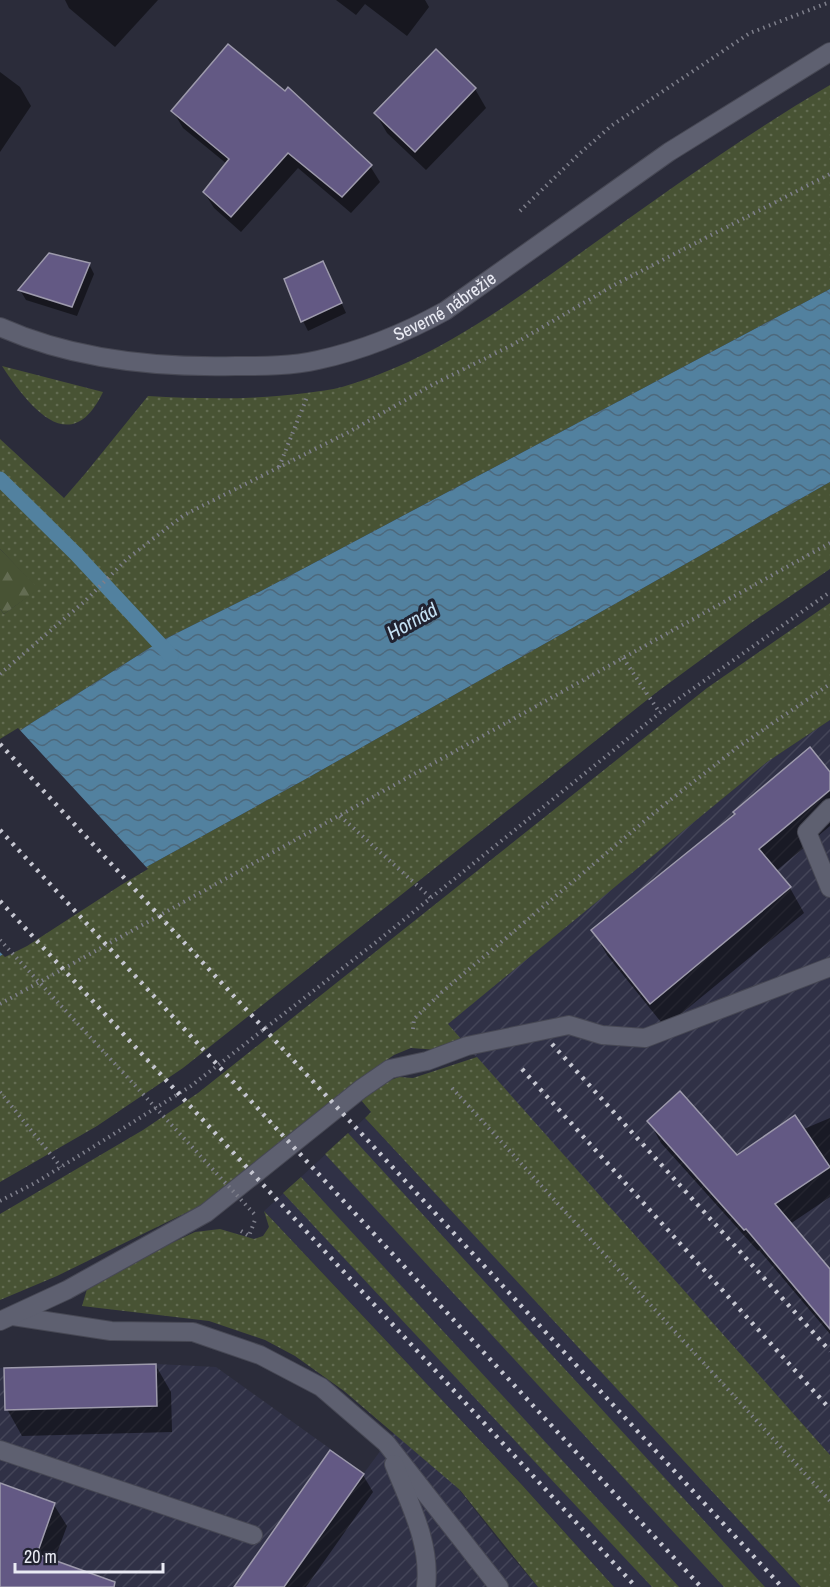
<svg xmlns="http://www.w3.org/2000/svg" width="830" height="1587" font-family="'Archivo Narrow',sans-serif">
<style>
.industrial{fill:url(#industrial-furrows)}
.built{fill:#303146}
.green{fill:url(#green-dots)}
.forest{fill:url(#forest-firs)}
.water{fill:url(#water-waves)}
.pier{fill:#2b2c3a}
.shadow{fill:#0007}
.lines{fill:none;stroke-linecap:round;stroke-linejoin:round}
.stream{stroke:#52819f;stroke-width:15}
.building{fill:#635984;stroke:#9d9aac;stroke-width:1.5}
.lane-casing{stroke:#474854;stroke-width:20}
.street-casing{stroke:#474854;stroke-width:20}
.path{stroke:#7e7f8b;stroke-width:4;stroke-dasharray:1.5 4.5;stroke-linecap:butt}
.lane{stroke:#5e6070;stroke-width:18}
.street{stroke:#5e6070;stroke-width:18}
.rail{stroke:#c6c7d1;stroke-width:4.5;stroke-dasharray:3 6;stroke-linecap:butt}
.path-bridge{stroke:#7e7f8b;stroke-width:4;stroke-dasharray:1.5 4.5;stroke-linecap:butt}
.labels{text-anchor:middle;stroke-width:6;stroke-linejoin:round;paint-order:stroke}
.street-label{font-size:18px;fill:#eaebf4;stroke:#212230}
.water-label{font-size:20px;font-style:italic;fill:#c6e2f5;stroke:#212230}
</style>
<defs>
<pattern id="industrial-furrows" width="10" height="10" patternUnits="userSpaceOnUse" patternTransform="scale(1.5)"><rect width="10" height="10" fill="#303146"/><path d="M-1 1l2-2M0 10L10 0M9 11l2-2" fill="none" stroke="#444558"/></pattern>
<pattern id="green-dots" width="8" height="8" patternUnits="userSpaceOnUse" patternTransform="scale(1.5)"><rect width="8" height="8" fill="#485334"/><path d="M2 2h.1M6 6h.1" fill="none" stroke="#636c52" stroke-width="1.8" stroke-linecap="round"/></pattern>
<pattern id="forest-firs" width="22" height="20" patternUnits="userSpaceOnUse" patternTransform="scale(1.5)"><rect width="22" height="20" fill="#485334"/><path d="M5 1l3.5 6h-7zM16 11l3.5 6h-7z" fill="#636c52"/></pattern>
<pattern id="water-waves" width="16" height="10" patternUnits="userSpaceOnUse" patternTransform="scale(1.5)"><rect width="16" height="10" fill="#52819f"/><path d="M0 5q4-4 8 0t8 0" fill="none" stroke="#4d697d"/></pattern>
</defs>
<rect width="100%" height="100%" fill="#2b2c3a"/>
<g class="industrial">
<path d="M830,720V1455L447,1024L767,762Z"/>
<path d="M156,1364L216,1367L364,1473L404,1419L506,1550L538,1587H15L0,1582V1368Z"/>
</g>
<path class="built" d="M365,1118L650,1423L801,1587H614L522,1485L264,1211Z"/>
<g class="green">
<path d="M830,85V289L263,590L159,642L0,743V609L4,614L38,589L0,549V439L64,498L84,475L148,396C201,399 254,400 306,393C318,391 331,390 342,387C436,360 515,300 593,244C670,189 748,133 830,85Z"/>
<path d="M2,366L103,392C70,461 28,405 2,366Z"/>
<path d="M830,482V569L751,623L657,692L183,1068L97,1126L0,1182V956L25,943L119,882L304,780Z"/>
<path d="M830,603V720L767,762L448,1024L462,1040L437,1050L411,1048L394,1055L362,1077L204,1204L57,1276L0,1300V1214L143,1130L198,1093L707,688Z"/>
<path d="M477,1057L830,1455V1587H801L365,1118L371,1112L360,1099L382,1083L399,1077L413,1078Z"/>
<path d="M348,1133L765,1587H724L325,1154Z"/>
<path d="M301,1177L679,1587H652L283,1193Z"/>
<path d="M264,1211L522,1485L614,1587H538L460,1490L344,1391L295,1356L265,1340L209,1321L82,1306L87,1289L101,1276L195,1232L220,1229L254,1239L263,1236L269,1227Z"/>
</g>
<path class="forest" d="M0,549L39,589L4,614L0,609Z"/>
<path class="water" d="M830,289V482L304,780L119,882L25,943L0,956V743L159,642L263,590Z"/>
<path class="pier" d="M18,728L148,869L121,885L27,946L5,957L0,952V739Z"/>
<g class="shadow">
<path d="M65,0H158L115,47L69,8Z"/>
<path d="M336,0H425L429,7L407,36L365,4L356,15Z"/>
<path d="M0,72L20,87L31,106L0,152Z"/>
<path d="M475,89L486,108L426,170L387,133L376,114Z"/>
<path d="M173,111L370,166L380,182L351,213L298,168L241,232L214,208L204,192L227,164L183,128Z"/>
<path d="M323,263L346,313L308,331L303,321Z"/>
<path d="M89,264L94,274L77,316L26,300L20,290Z"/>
<path d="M830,774V826L776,871L790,888L804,913L665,1027L607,955L593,930Z"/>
<path d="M830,1118V1197L790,1224L830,1272V1334L759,1250L758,1251L661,1143L649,1121L737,1157Z"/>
<path d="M156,1366L171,1392L172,1432L22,1436L7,1409Z"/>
<path d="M363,1475L373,1492L306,1587H235Z"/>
<path d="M0,1485L54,1505L67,1526L54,1561L110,1587H0Z"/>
</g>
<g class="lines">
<path class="stream" d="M0,479L76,554L171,656"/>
</g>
<g class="building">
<path d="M228,44L285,91L288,87L372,165L342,197L288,153L231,217L203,192L229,159L171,111Z"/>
<path d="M436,49L476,88L415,152L374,113Z"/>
<path d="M49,253L90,263L72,307L18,290Z"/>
<path d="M323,261L342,303L301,322L284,279Z"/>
<path d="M810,747L830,772V790L759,849L791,887L650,1004L591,930L735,814L733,812Z"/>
<path d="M680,1091L737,1155L795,1115L830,1167L775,1204L830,1269V1329L746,1229L744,1230L647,1121Z"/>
<path d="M156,1364L157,1406L5,1410L4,1368Z"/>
<path d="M330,1450L364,1474L284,1587H234Z"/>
<path d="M0,1483L55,1503L37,1554L115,1582L114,1587H0Z"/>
</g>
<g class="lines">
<g class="lane-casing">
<g id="lane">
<path d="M830,808L807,832L830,888"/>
<path d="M13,1316L111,1331L193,1332L260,1355L321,1387L386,1443L499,1587"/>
<path d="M0,1321L67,1290L206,1213L361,1089L390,1069L427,1061L467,1046L569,1025L602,1035L645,1038L830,967"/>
<path d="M0,1450L253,1535"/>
<path d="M394,1464C410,1505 431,1543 426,1587"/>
</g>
</g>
<g class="street-casing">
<g id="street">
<path id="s1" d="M0,327C74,360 156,368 236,366C263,366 292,366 318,360C364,350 405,333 445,311L669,152L830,52"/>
</g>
</g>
<g class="path">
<path d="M520,211L578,155L611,126L750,33L830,2"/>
<path d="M279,467L307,397"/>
<path d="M623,658L660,713"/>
<path d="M0,674L85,601L127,559L184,515L347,433L432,385L512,345L616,284L830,174"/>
<path d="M340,816L431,898"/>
<path d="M0,1004L830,543"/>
<path d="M413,1029L414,1019L442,992L660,808L738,747L830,684"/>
<path d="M452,1088L830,1501"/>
<path d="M0,1092L61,1167"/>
<path d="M0,1201L35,1183L191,1086L375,943L667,707L830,592"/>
<path d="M241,1231L249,1236L255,1220"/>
</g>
<use href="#lane" class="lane"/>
<use href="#street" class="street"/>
<g class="rail">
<path d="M0,744L782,1587"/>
<path d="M0,830L701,1587"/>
<path d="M0,901L636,1587"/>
<path d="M552,1044L830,1351"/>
<path d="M522,1069L830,1409"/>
</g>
<path class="path-bridge" d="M0,940L257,1217"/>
</g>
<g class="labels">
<g class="street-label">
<text dy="6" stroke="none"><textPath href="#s1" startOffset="462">Severné nábrežie</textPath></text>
</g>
<g class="water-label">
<text transform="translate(412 621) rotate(-29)" y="7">Hornád</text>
</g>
</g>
<path d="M15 1563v9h148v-9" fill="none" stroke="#eaebf4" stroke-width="3"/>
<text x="24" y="1563" font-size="18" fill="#eaebf4" stroke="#212230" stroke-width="4.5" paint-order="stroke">20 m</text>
</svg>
